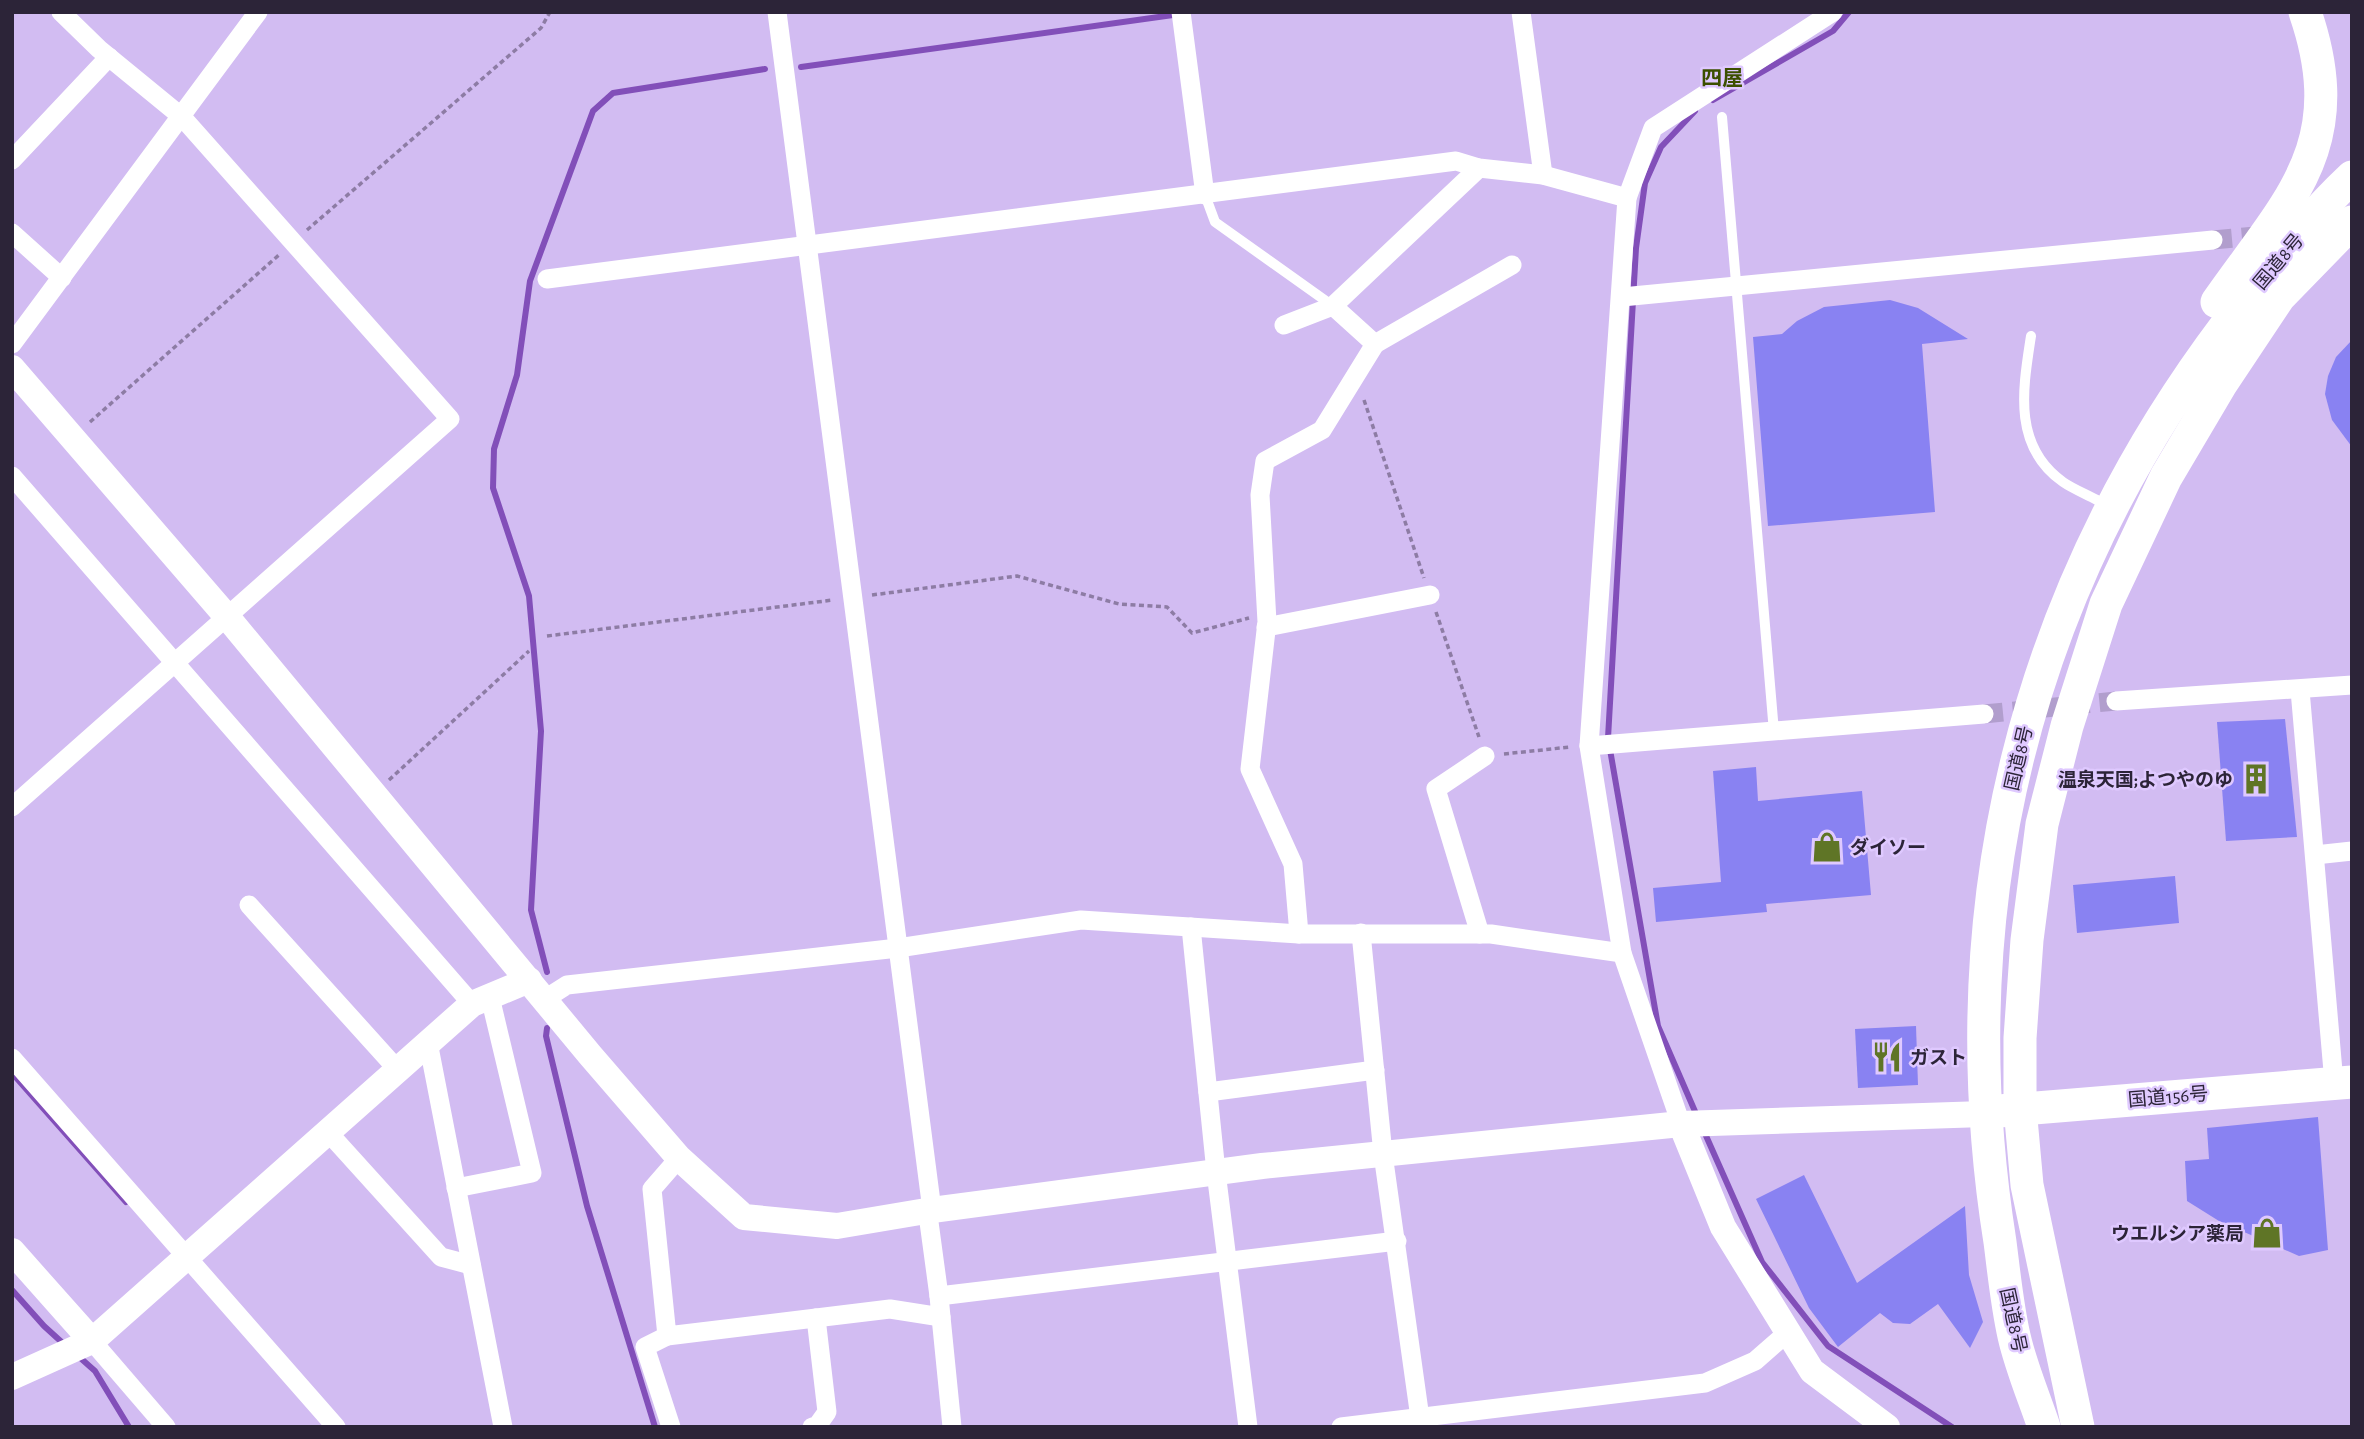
<svg xmlns="http://www.w3.org/2000/svg" width="2364" height="1439" font-family="'Alegreya Sans','Noto Sans JP',sans-serif">
<style>
.lines{fill:none;stroke-linecap:round;stroke-linejoin:round}
.stream{stroke:#824fb9;stroke-width:6}
.building{fill:#8982f2}
.street-tunnel{stroke:#b19ecd;stroke-width:19;stroke-dasharray:19 10;stroke-linecap:butt}
.path{stroke:#8d7ca4;stroke-width:3.5;stroke-dasharray:5 3.5;stroke-linecap:butt}
.lane{stroke:#fff;stroke-width:10}
.street{stroke:#fff;stroke-width:19}
.secondary{stroke:#fff;stroke-width:26}
.highway{stroke:#fff;stroke-width:33}
.labels{text-anchor:middle;stroke-width:5;stroke-linejoin:round;paint-order:stroke}
.street-label{font-size:19px;fill:#2c2438;stroke:#dfc9ff}
.poi-label{font-size:19px;font-weight:bold;fill:#2c2438;stroke:#dfc9ff;text-anchor:end}
.neighbourhood-label{font-size:21px;font-weight:bold;fill:#3c4f00;stroke:#dfc9ff}
</style>
<rect width="100%" height="100%" fill="#d2bcf2"/>
<g class="lines">
<g class="stream">
<path d="M801,67L1173,15"/>
<path d="M1713,100L1833,31L1849,12"/>
<path d="M1695,111L1661,147L1645,183L1636,248L1608,738L1658,1026L1697,1116"/>
<path d="M547,972L531,910L541,731L529,596L493,488L494,449L517,375L530,281L593,111L613,93L765,69"/>
<path d="M547,1028L546,1036L587,1206L655,1427"/>
<path d="M12,1073L126,1202"/>
<path d="M1703,1129L1762,1262L1828,1346L1952,1427"/>
<path d="M12,1290L44,1326L66,1346"/>
<path d="M77,1355L95,1371L129,1427"/>
</g>
</g>
<g class="building">
<path d="M1890,300L1918,308L1968,339L1922,344L1935,512L1768,526L1753,337L1782,334L1797,321L1824,307Z"/>
<path d="M2352,340V447L2332,420L2325,394L2328,376L2336,357Z"/>
<path d="M2285,719L2297,837L2226,841L2217,722Z"/>
<path d="M1756,767L1758,801L1862,791L1871,895L1766,904L1767,912L1656,922L1653,888L1721,882L1713,771Z"/>
<path d="M2175,876L2179,923L2077,933L2073,885Z"/>
<path d="M1916,1026L1918,1085L1858,1088L1855,1029Z"/>
<path d="M2318,1117L2328,1250L2299,1256L2219,1221L2187,1201L2185,1161L2209,1159L2207,1128Z"/>
<path d="M1804,1175L1857,1283L1965,1206L1969,1275L1983,1322L1970,1348L1938,1304L1910,1324L1893,1323L1880,1313L1838,1347L1809,1308L1756,1199Z"/>
</g>
<g class="lines">
<g class="street-tunnel">
<path d="M2213,240L2267,235"/>
<path d="M1984,714L2116,701"/>
</g>
<g class="path">
<path d="M307,230L541,28L550,12"/>
<path d="M1364,400L1424,578"/>
<path d="M90,422L280,254"/>
<path d="M872,595L1017,576L1119,604L1167,607L1192,633L1249,618"/>
<path d="M1436,612L1479,737"/>
<path d="M547,636L833,600"/>
<path d="M1504,754L1570,747"/>
<path d="M389,780L529,651"/>
</g>
<g class="lane">
<path d="M1722,117L1774,732"/>
<path d="M1205,195L1215,222L1333,306"/>
<path d="M2031,336C2023,388 2012,446 2063,482C2073,489 2086,494 2097,500"/>
</g>
<g class="street">
<path d="M777,12L932,1210L929,1222L939,1296L1397,1241"/>
<path d="M1181,12L1205,195"/>
<path d="M1521,12L1543,175"/>
<path d="M12,160L109,57"/>
<path d="M12,233L62,278"/>
<path d="M547,279L1456,161L1479,168L1543,175L1627,198"/>
<path d="M1622,297L2213,240"/>
<path d="M1284,325L1333,306L1479,168"/>
<path d="M12,344L258,12"/>
<path d="M1375,344L1512,265"/>
<path d="M12,476L472,1004"/>
<path d="M1266,627L1430,595"/>
<path d="M2300,690L2334,1083"/>
<path d="M2116,701L2352,685"/>
<path d="M1589,746L1984,714"/>
<path d="M12,807L450,419L182,117L99,49L61,12"/>
<path d="M2315,855L2352,851"/>
<path d="M249,905L397,1069"/>
<path d="M1191,927L1216,1172L1248,1427"/>
<path d="M1361,933L1383,1154L1420,1418"/>
<path d="M1299,934L1293,864L1250,769L1267,622L1260,495L1265,461L1322,430L1375,344L1333,306"/>
<path d="M1480,934L1436,789L1485,756"/>
<path d="M545,999L567,985L898,948L1081,920L1299,934H1491L1622,953"/>
<path d="M428,1042L503,1427"/>
<path d="M12,1058L336,1427"/>
<path d="M1208,1092L1375,1070"/>
<path d="M1681,1124L1622,953L1589,746L1627,198L1653,128L1833,12"/>
<path d="M327,1131L441,1257L471,1265"/>
<path d="M679,1158L652,1189L667,1336L890,1309L941,1317L939,1296"/>
<path d="M456,1188L532,1173L490,997"/>
<path d="M941,1317L952,1427"/>
<path d="M667,1336L645,1347L671,1427"/>
<path d="M92,1341L166,1427"/>
<path d="M812,1427L817,1426L827,1412L816,1318"/>
<path d="M1341,1427L1705,1383L1755,1361L1787,1333"/>
</g>
<g class="secondary">
<path d="M12,368L228,618L590,1055L679,1158L744,1217L837,1226L932,1210L1262,1166L1681,1124L1984,1114"/>
<path d="M1681,1124L1723,1227L1812,1371L1887,1427"/>
<path d="M12,1251L92,1341"/>
<path d="M12,1377L92,1341L472,1004L529,980"/>
</g>
<g class="highway">
<path d="M2217,302C2289,199 2351,146 2305,12"/>
<path d="M1999,1111L2352,1082"/>
<path d="M2044,1427C2034,1397 2021,1367 2014,1336C2007,1305 2004,1273 2000,1242C1947,907 2024,593 2228,323C2266,273 2306,220 2352,177"/>
<path d="M2078,1427L2027,1185L2020,1108V1038L2027,940L2042,824L2067,726L2106,604L2166,477L2221,384L2279,297L2352,222"/>
</g>
</g>
<defs>
<g id="building-bare" transform="scale(2.415)"><path d="M-4-6H4V6H1V3H-1V6H-4ZM-2.5-4.3h1.7v1.8h-1.7ZM.8-4.3h1.7v1.8H.8ZM-2.5-1h1.7V.8h-1.7ZM.8-1h1.7V.8H.8Z" fill="#5f7526" stroke="#dfc9ff" stroke-width="2.5" paint-order="stroke"/></g>
<g id="shop-bare" transform="scale(2.415)"><path d="M-5-2.5h2.3a2.7 3.5 0 0 1 5.4 0H5L5.5 6h-11ZM-1.5-2.5h3a1.5 2.3 0 0 0-3 0Z" fill="#5f7526" stroke="#dfc9ff" stroke-width="2.5" paint-order="stroke"/></g>
<g id="restaurant-bare" transform="scale(2.415)"><path d="M-5-6h1v4h1v-4h1v4h1v-4h1v5L-1.5 .5V6h-2V.5L-5-1ZM5-6V6H3V1.5H1.5Q1.5-4 5-6Z" fill="#5f7526" stroke="#dfc9ff" stroke-width="2.5" paint-order="stroke"/></g>
</defs>
<g fill-rule="evenodd">
<use href="#building-bare" x="2256" y="779"/>
<use href="#shop-bare" x="1827" y="847"/>
<use href="#restaurant-bare" x="1887" y="1057"/>
<use href="#shop-bare" x="2267" y="1233"/>
</g>
<g class="labels">
<g class="street-label">
<text transform="translate(2278 261) rotate(-50)" y="7">国道8号</text>
<text transform="translate(2018 758) rotate(-77)" y="7">国道8号</text>
<text transform="translate(2168 1096) rotate(-5)" y="7">国道156号</text>
<text transform="translate(2014 1320) rotate(78)" y="7">国道8号</text>
</g>
<g class="poi-label">
<text x="2233" y="786">温泉天国;よつやのゆ</text>
<text x="1850" y="854" text-anchor="start">ダイソー</text>
<text x="1910" y="1064" text-anchor="start">ガスト</text>
<text x="2244" y="1240">ウエルシア薬局</text>
</g>
<g class="neighbourhood-label">
<text x="1722" y="85">四屋</text>
</g>
</g>
<rect width="2364" height="1439" fill="none" stroke="#2c2438" stroke-width="28"/>
</svg>
